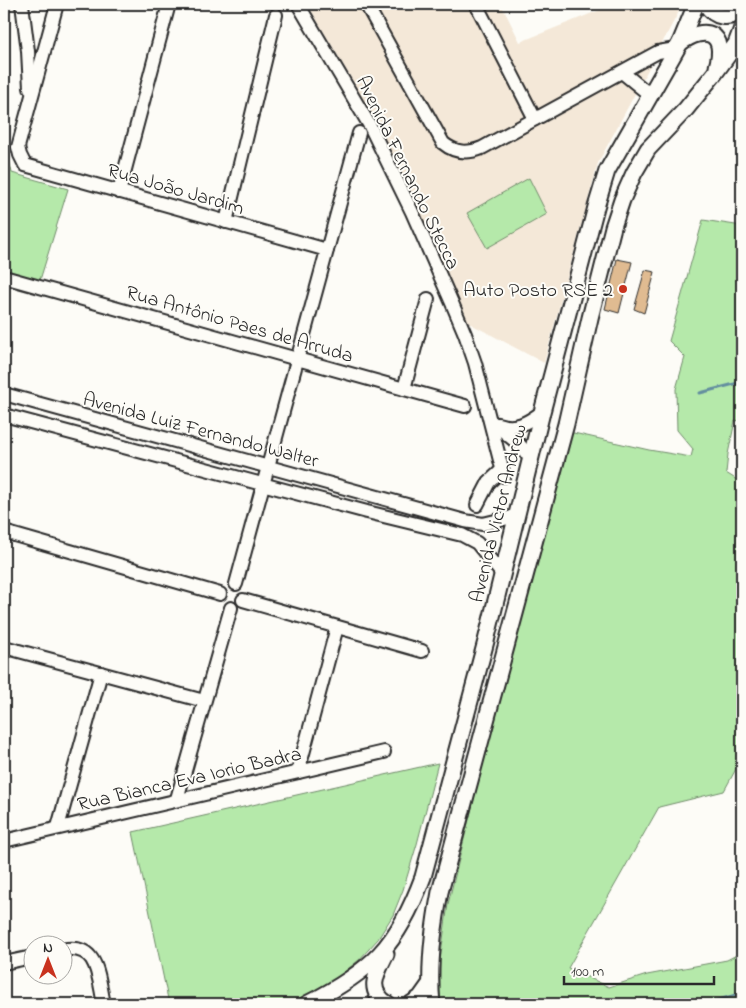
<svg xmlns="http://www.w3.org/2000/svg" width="746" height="1008" font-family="'Indie Flower',sans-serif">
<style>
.built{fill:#f4e8d8}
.green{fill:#b5e9aa;stroke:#708a6a}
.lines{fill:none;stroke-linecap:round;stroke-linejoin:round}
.stream{stroke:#648e9f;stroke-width:3}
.building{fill:#e0bb91;stroke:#2b2b2b}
.minor-casing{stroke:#2b2b2b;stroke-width:16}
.major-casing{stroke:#2b2b2b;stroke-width:19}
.minor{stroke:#fdfcf7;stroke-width:12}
.major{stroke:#fdfcf7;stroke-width:15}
.poi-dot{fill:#c8321e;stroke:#fdfcf7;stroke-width:2}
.labels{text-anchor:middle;stroke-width:4;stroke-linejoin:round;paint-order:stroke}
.street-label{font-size:20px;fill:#2b2b2b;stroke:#fdfcf7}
.poi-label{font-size:20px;fill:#2b2b2b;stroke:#fdfcf7;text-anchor:end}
</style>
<rect width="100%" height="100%" fill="#fdfcf7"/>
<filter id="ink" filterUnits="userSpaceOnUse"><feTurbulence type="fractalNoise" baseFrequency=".02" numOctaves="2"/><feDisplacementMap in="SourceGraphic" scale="10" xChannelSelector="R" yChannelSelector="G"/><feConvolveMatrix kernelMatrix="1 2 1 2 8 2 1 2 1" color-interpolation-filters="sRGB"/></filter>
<g filter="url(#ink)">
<path class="built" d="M307,4H501L520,42L615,4H683L598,163L544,363L467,322L358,90Z"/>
<g class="green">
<path d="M4,144L6,146L12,173L68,189L40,280L4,270Z"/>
<path d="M529,178L547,214L487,248L467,213Z"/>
<path d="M703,220L742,226V420L735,421L728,454L726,473L742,483V758L724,791L659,807L568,968L609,987L647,975L727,960L742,952V1004H440V961L448,904L499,698L569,432L649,450L691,457L693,449L677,430L676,389L685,357L669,341Z"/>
<path d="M438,763L417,844L403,890L393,915L378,939L359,960L334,980L311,995L288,1004H169L133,832Z"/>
</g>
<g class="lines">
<g class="stream">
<path d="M700,393L742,382"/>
<path d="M706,1004L742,993"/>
</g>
</g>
<g class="building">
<path d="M617,259L632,262L619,313L605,309Z"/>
<path d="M645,270L655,272L644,313L634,309Z"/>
</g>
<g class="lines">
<g class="minor-casing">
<g id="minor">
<path d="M22,4L28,51L30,88"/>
<path d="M57,4L18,147L20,155L25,165L327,250"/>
<path d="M298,4L370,126L412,212L452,303L465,334L475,363L504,476"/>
<path d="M366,4L443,143C455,153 467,154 482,148L634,65L658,52L676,49"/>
<path d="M476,4L535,119"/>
<path d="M622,72L650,95"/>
<path d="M119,192L169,4"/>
<path d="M226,222L276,15"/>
<path d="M4,277L465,406"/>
<path d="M404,389L428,299"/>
<path d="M4,394L465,521L483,524L516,516"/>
<path d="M4,415L367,512L462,535L477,543L502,574"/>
<path d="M491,421L520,445L531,460"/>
<path d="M498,424C516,430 527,423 542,412"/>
<path d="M477,505L489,482L502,470"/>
<path d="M4,532L220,594"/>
<path d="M236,584L359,133"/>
<path d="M243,600L422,651"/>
<path d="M4,647L204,701"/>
<path d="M298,772L337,627"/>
<path d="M177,799L231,608"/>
<path d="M58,827L101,673"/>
<path d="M4,841L384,752"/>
<path d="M62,950C99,942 98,978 104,1004"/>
<path d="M4,963L32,957"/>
</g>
</g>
<g class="major-casing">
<g id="major">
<path d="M706,4C714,18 730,21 742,9"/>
<path d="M680,43C706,24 727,33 717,67"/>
<path d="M386,954C377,972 365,991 388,1004"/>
<path d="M307,1004C372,971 398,945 423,877L486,641L542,412L596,207L607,171L680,43L696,4"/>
<path d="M411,1004L420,998L430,984"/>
<path d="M432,1004C428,967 433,929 440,892L566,424L590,318L613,227L622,200L634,173L648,149L686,109L715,73L736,44L742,28"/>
</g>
</g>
<use href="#minor" class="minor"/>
<use href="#major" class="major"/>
</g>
</g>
<circle class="poi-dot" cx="623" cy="289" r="5"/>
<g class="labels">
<g class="street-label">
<text transform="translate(409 172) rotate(64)" y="7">Avenida Fernando Stecca</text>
<text transform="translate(176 188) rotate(16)" y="7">Rua João Jardim</text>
<text transform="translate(240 323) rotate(16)" y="7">Rua Antônio Paes de Arruda</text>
<text transform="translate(201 429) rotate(15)" y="7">Avenida Luiz Fernando Walter</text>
<text transform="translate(497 513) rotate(-76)" y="7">Avenida Victor Andrew</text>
<text transform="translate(189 778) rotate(-13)" y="7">Rua Bianca Eva Iorio Badra</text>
</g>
<g class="poi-label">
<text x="613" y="296">Auto Posto RSE 2</text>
</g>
</g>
<rect width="746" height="1008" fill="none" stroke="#fdfcf7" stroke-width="20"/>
<rect x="10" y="10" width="726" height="988" fill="none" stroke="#2b2b2b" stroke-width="2" filter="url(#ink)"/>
<g transform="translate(48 960)"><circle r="24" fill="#fdfcf7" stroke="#a9a8a5"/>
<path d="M0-4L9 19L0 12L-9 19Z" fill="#c8321e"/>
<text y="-8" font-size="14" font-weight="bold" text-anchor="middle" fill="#2b2b2b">N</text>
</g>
<path d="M564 976v8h150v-8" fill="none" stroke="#2b2b2b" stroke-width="2.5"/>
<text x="571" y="976" font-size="15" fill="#2b2b2b" stroke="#fdfcf7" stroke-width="4" paint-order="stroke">100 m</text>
</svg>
